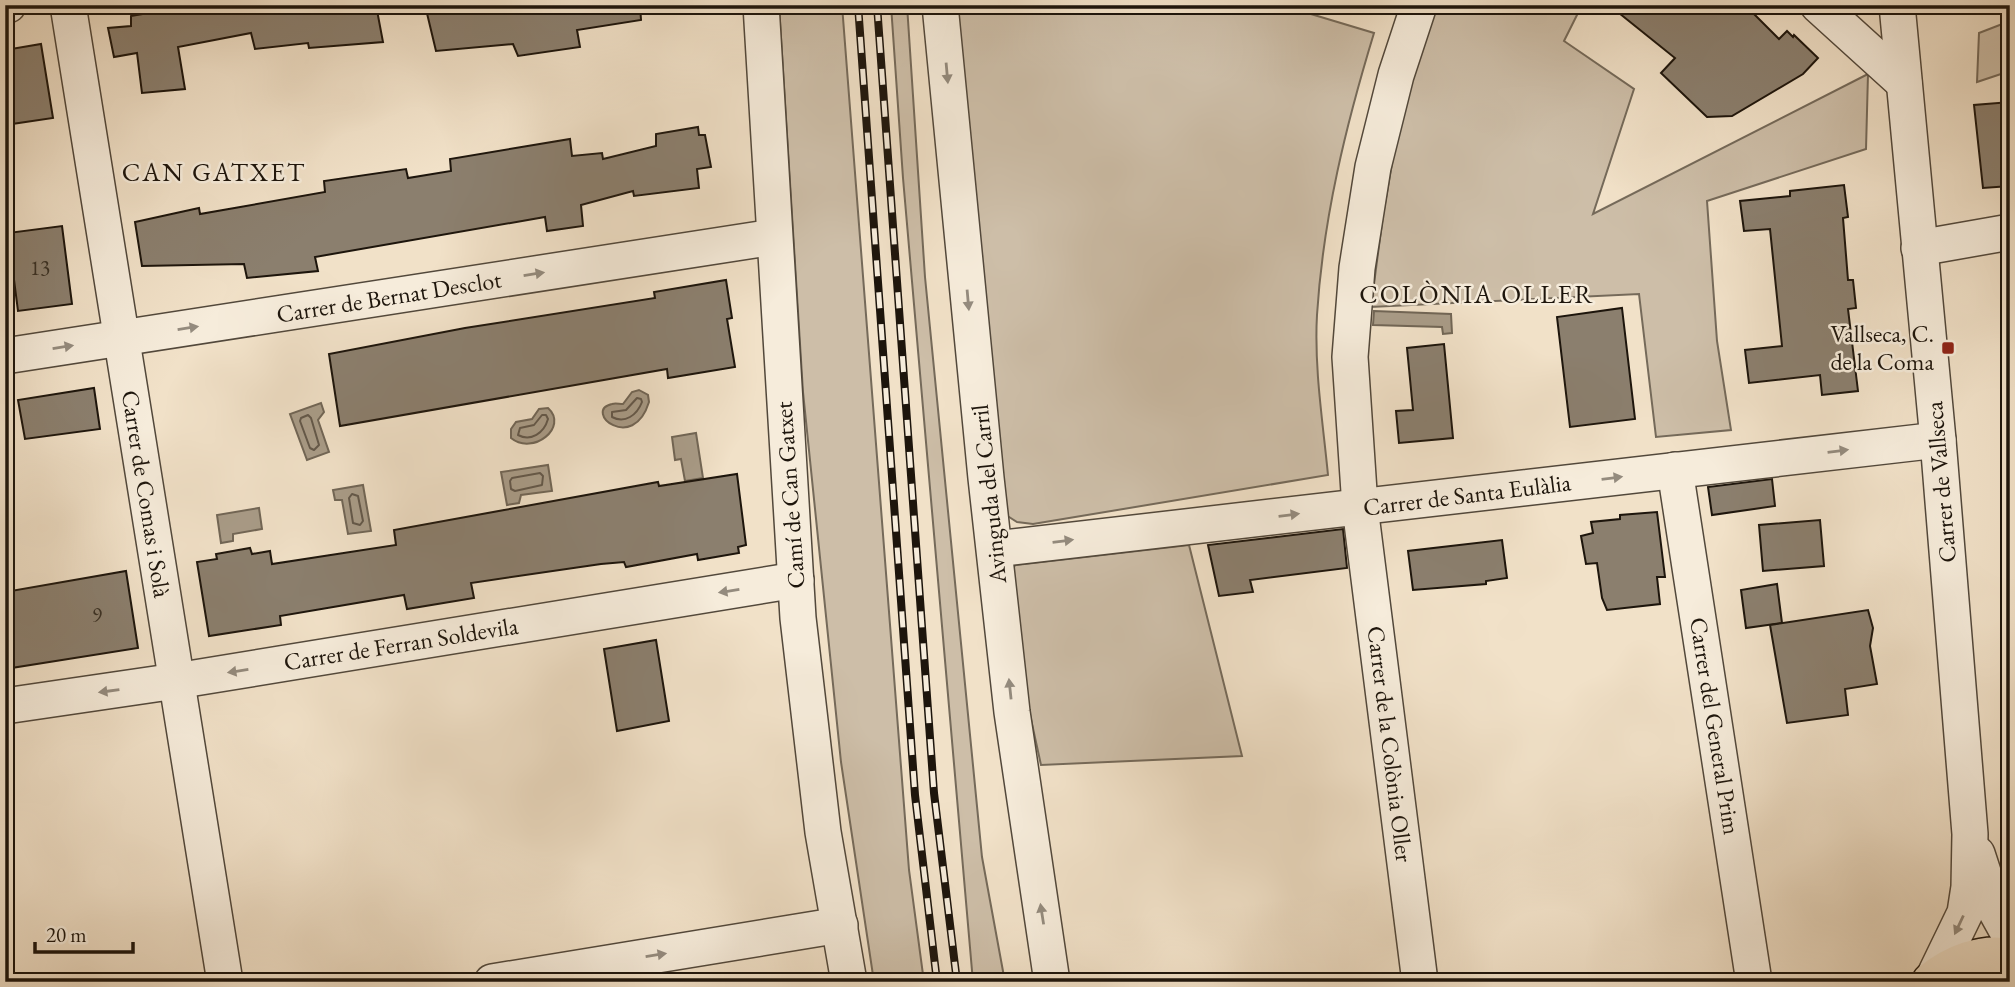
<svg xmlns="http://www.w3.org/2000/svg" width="2015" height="987" font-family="'EB Garamond',serif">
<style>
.green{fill:#cdbea8;stroke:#756a5a;stroke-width:2}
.water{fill:#a99c88;stroke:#716656;stroke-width:2}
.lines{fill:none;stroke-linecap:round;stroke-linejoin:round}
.shore{stroke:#63584a;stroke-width:2}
.building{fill:#8b7f6e;stroke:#1d150c;stroke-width:2}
.minor-casing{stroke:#52483b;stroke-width:38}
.major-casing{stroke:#1d150c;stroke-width:41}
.minor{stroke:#f6ecdb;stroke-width:35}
.major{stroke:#f1e1c8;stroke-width:38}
.rail-casing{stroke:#1d150c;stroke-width:8}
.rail{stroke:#f6ecdb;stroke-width:5;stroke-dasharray:16;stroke-linecap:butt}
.oneway{fill:#948b7e}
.poi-dot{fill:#8f2418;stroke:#f6ecdb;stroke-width:2.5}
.labels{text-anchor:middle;stroke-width:5;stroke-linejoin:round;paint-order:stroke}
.number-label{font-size:21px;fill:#383024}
.street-label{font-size:24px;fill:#1d150c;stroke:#f6ecdb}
.poi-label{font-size:24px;fill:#1d150c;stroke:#f6ecdb;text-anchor:end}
.neighbourhood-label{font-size:26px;letter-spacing:2px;fill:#1d150c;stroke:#f6ecdb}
</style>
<rect width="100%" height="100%" fill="#f1e1c8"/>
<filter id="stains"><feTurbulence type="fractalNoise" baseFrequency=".00286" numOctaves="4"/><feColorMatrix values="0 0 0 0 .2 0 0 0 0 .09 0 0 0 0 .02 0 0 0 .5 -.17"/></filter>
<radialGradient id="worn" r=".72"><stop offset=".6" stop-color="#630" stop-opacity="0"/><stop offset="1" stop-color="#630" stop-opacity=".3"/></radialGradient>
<g class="green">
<path d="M779,5H842L909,870L924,982H874L841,762L803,392Z"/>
<path d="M891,5H907L925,277L982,857L1005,982H973L903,178Z"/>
<path d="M955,5H1281L1374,33C1346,125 1323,218 1317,315C1314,368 1323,423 1328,475L1033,524L1017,522L1006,515Z"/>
<path d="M1433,5H1582L1564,41L1634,89L1593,214L1868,74L1866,149L1707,201L1717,341L1731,430L1656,437L1639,294L1371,307L1383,215L1402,106Z"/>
<path d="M2010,21V71L1977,82L1979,33Z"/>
<path d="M1189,545L1242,756L1041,765L1003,591L1015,565Z"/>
</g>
<g class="water">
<path d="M1374,311L1451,314L1452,333L1443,334L1442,327L1373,325Z"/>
<path d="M639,390L648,395L649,402C633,454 582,411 612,404C615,403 619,404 623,404L632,392Z"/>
<path d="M321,403L324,412L318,420L329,452L307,460L290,414Z"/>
<path d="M548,408C569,427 533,456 511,438V429L516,422L532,419L539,409Z"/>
<path d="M696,433L703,478L685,481L681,459L675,460L672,437Z"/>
<path d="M548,465L552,491L521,495L519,503L507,505L501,472Z"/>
<path d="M363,485L371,531L348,534L342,500H335L333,490Z"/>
<path d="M259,508L262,529L233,534V541L221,543L217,515Z"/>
</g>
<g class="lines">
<g class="shore">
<path d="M637,398L641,399L642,402C637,415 625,424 612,417V412L626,410Z"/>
<path d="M308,415L311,418L319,445L314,450L310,448L300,421L301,418Z"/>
<path d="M542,415H546L548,419C544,433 531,442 518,435L520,428L534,425Z"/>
<path d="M540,473L543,476L542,485L515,491L511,489L510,481L512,478Z"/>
<path d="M352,494L358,496L363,521L360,525L353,523L349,498Z"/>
</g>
</g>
<g class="building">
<path d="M195,5H376L383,42L309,48L308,43L255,49L251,33L178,47L185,89L142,93L137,53L114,57L108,28L131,26V16Z"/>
<path d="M425,5H640L641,20L577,30L580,47L518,56L513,44L436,51Z"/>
<path d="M1609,5H1745L1779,39L1787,31L1793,37L1794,35L1818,58L1803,74L1732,116L1707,117L1661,73L1675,58Z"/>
<path d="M41,44L53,118L5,125V50Z"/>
<path d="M2010,102V186L1983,188L1974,105Z"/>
<path d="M698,127L699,135H705L711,167L697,169L699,188L634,196L633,191L581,205L583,226L547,231L545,217L315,257L318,271L247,278L244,264L142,266L135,222L199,208L200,214L325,192L324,181L406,169L408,178L451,171L450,159L570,139L572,156L602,153L603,159L656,146V134Z"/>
<path d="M1844,185L1848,217L1843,218L1848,280H1853L1856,308L1848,309L1858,391L1822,395L1820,375L1749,383L1745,350L1782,346L1770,229L1744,231L1740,201L1790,196V191Z"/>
<path d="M62,226L72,304L18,311L8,233Z"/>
<path d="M726,280L732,318L727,319L735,367L668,378L667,369L340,426L329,354L465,328L655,298L654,292Z"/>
<path d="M1622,308L1635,419L1570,427L1557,317Z"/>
<path d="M1444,344L1453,438L1399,443L1396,411L1413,410L1407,348Z"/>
<path d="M94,388L100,429L25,439L18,400Z"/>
<path d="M737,474L746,545L738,547L739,553L698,560L697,554L626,567L624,562L601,564L471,583L474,598L407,609L404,595L280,616L281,625L209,636L197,562L217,559L216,554L250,548L252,554L270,551L272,564L396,545L394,530L658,482L659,486Z"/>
<path d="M1772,479L1775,506L1712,515L1708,487Z"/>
<path d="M1657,512L1665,577H1657L1660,604L1607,610L1602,598L1597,563L1586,564L1581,536L1593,533L1591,522L1620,519V515Z"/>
<path d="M1820,520L1824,566L1763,571L1759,525Z"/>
<path d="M1343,529L1347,568L1250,580L1253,592L1219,596L1208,545Z"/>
<path d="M1502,540L1507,578L1486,581V584L1413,590L1408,551Z"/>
<path d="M126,571L138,648L5,669V592Z"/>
<path d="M1777,584L1782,623L1746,628L1741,590Z"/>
<path d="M1868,610L1873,628L1870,646L1877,684L1845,689L1848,715L1787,723L1770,625Z"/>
<path d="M656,640L669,721L617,731L604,649Z"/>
</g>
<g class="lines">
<g class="minor-casing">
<g id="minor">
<path d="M68,5L225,982"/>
<path d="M761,5L798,618L823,832L849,982"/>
<path d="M940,5L986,478L1012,712L1052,982"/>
<path d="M1419,5L1396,75L1373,167L1357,268L1350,357L1360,507L1420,982"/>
<path d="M1818,5L1904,83"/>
<path d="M1897,5L1938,440L1970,834L1969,887L1965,913L1933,979"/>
<path d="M5,6L8,5"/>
<path d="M1919,248L2010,232"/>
<path d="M5,356L774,237"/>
<path d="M1675,470L1754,982"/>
<path d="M995,549L1938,440"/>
<path d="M5,706L176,681L796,580"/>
<path d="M1977,854L1995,909L2010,936"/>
<path d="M492,982L840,925"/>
</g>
</g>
<g class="major-casing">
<path id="major" d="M1931,982C1952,964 1982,952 2010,958"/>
</g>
<use href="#minor" class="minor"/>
<use href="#major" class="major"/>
<g class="rail-casing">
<g id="rail">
<path d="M858,5L915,795L937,982"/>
<path d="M877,5L934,793L957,982"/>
</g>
</g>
<use href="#rail" class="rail"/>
</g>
<defs><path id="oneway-solid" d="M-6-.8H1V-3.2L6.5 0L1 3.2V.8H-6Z" transform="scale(1.75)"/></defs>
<g class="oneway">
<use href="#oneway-solid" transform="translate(947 73) rotate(85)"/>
<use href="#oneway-solid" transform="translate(534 274) rotate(-9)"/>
<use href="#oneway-solid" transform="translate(968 300) rotate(85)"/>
<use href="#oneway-solid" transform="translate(188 328) rotate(-9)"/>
<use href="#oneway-solid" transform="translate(63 347) rotate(-9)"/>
<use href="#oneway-solid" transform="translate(1838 451) rotate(-7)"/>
<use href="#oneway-solid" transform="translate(1612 478) rotate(-7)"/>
<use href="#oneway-solid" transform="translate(1289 515) rotate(-7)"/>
<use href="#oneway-solid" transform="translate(1063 541) rotate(-7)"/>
<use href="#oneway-solid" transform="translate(729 591) rotate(171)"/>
<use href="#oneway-solid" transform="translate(238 671) rotate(171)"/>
<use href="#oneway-solid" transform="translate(1010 689) rotate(-96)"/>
<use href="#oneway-solid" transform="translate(109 691) rotate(172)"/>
<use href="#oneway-solid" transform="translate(1042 914) rotate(-99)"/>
<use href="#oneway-solid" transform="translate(1959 925) rotate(115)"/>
<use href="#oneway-solid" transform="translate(656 955) rotate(-9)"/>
</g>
<rect class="poi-dot" x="1941" y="341" width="14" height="14" rx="3.5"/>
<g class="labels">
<g class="number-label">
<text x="40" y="275">13</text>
<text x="97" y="622">9</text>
</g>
<g class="street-label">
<text transform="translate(389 297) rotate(-9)" y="8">Carrer de Bernat Desclot</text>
<text transform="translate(1941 482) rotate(-95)" y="8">Carrer de Vallseca</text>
<text transform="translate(146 494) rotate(81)" y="8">Carrer de Comas i Solà</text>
<text transform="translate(989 494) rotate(-96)" y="8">Avinguda del Carril</text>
<text transform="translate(790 495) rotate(-94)" y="8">Camí de Can Gatxet</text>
<text transform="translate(1467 495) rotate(-7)" y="8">Carrer de Santa Eulàlia</text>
<text transform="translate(401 644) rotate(-9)" y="8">Carrer de Ferran Soldevila</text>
<text transform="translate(1715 726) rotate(81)" y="8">Carrer del General Prim</text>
<text transform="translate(1390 744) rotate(83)" y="8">Carrer de la Colònia Oller</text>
</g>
<g class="poi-label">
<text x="1934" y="342">Vallseca, C.<tspan x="1934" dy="28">de la Coma</tspan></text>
</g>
<g class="neighbourhood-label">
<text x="214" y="181">CAN GATXET</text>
<text x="1477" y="303">COLÒNIA OLLER</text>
</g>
</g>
<rect width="2015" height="987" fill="none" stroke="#f1e1c8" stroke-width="28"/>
<rect x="7" y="7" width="2001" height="973" fill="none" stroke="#1d150c" stroke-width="3.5"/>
<rect x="14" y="14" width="1987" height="959" fill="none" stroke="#1d150c" stroke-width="2"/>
<path d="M35 942v10h98v-10" fill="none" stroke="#1d150c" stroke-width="3.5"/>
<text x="46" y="942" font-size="21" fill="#1d150c" stroke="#f6ecdb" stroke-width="5" paint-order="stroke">20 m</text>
<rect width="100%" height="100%" filter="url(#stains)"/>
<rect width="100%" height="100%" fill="url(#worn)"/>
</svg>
